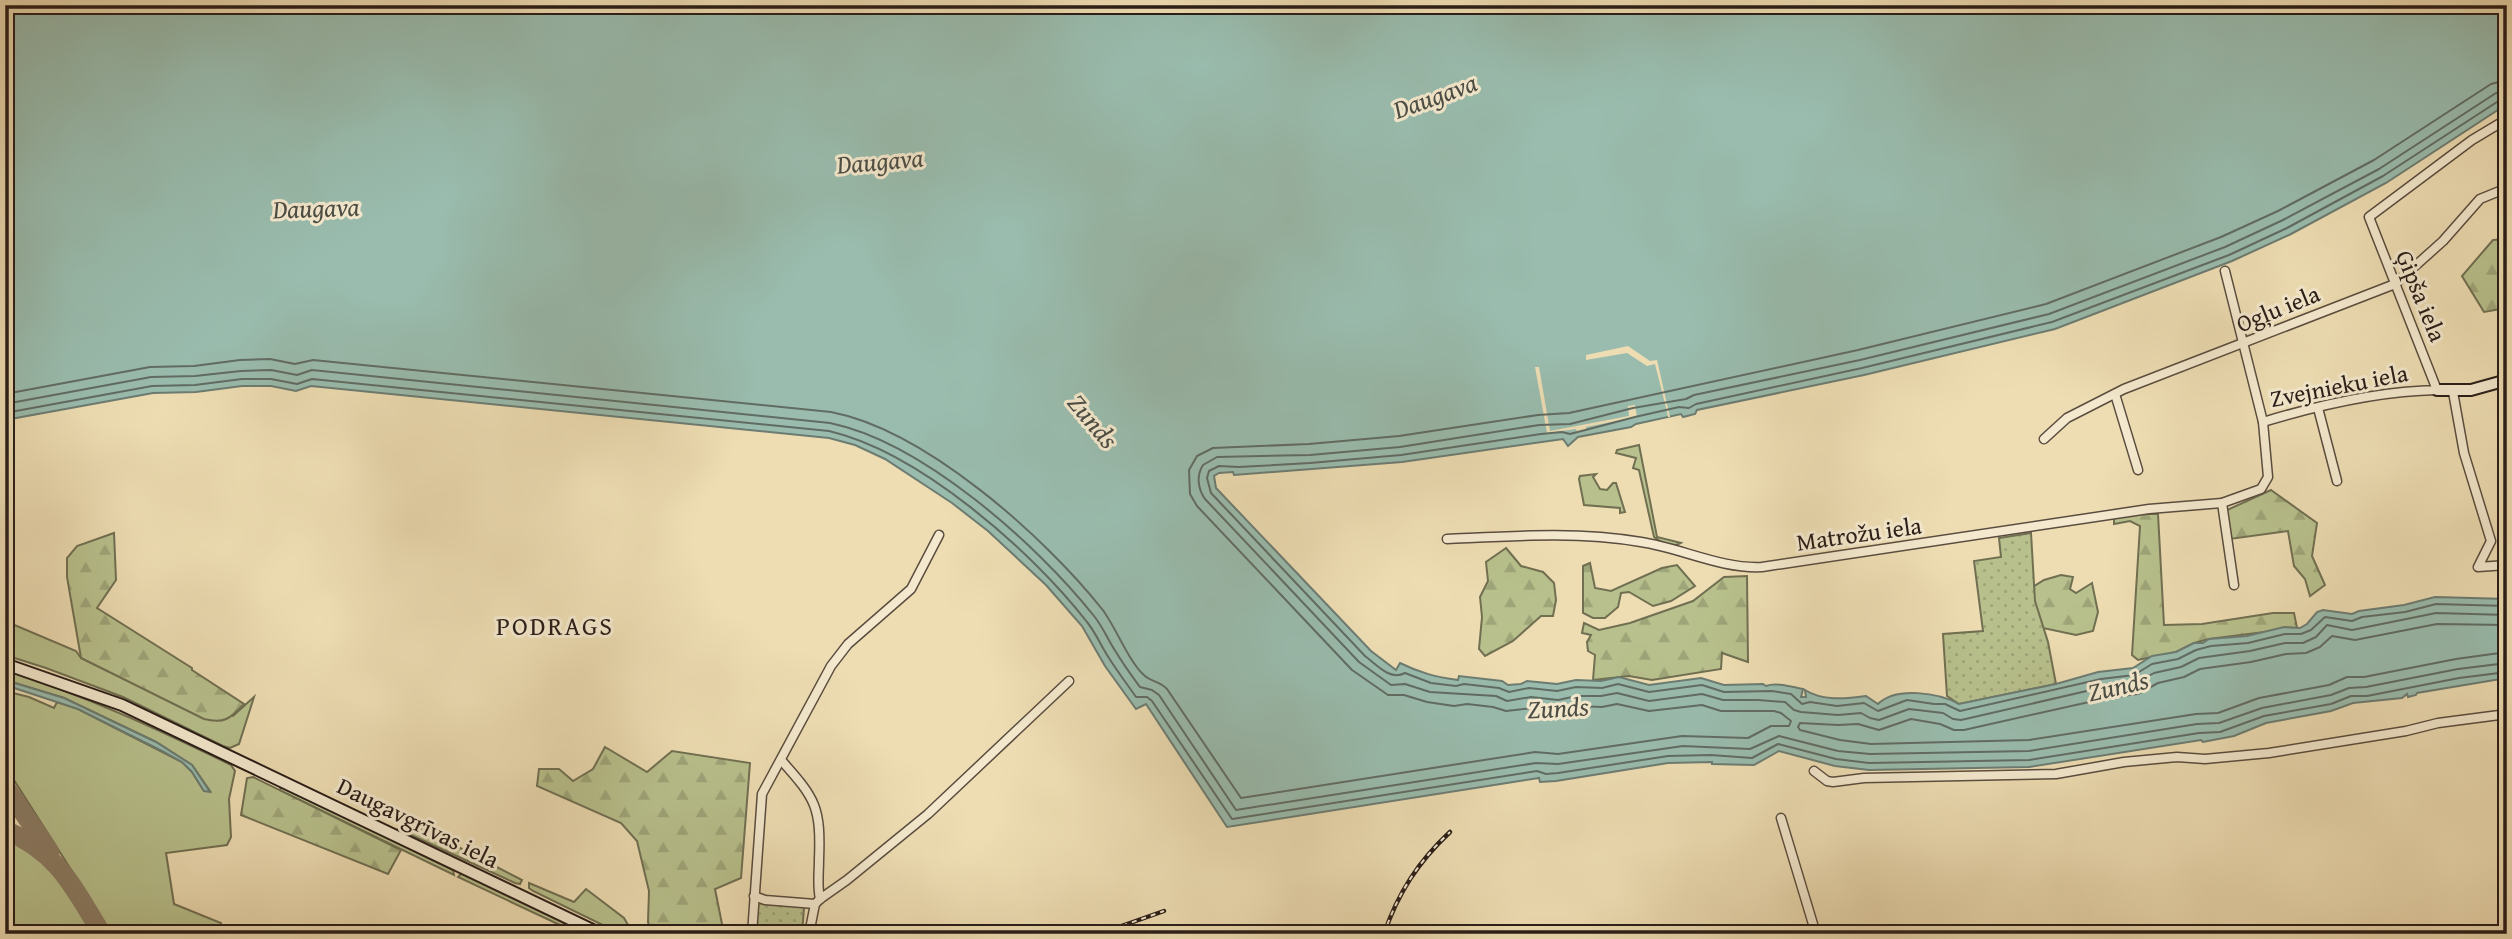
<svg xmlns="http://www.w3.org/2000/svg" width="2512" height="939" font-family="'Gentium Book Plus',serif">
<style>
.grass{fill:#b8c18d;stroke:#706f52;stroke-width:2}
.forest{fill:url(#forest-firs);stroke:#706f52;stroke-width:2}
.park{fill:url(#park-dots);stroke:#706f52;stroke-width:2}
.water{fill:#99bcae;stroke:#6c7c72;stroke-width:2}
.pier{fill:#eeddb3}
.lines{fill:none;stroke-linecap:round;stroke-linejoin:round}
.shore{stroke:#616c63;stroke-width:2}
.taxiway{stroke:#8c7d66;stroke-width:19}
.street-casing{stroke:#5a4d3f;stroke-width:11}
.secondary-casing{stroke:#291d18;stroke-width:14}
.street{stroke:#f4e9ce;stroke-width:8}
.secondary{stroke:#f4e9ce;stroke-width:10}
.rail-casing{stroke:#291d18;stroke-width:4.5}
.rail{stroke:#f4e9ce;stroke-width:2;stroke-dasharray:5;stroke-linecap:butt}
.labels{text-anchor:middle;stroke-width:6;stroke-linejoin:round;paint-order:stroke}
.street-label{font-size:24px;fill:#291d18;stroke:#f4e9ce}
.water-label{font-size:26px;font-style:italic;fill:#4b4d45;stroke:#f4e9ce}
.neighbourhood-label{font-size:26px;letter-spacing:2px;fill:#291d18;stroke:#f4e9ce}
</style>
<defs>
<pattern id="forest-firs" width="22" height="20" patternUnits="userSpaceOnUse" patternTransform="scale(1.75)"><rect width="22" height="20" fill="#b8c18d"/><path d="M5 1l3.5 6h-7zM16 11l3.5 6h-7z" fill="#9ea579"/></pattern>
<pattern id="park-dots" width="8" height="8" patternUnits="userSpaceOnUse" patternTransform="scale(1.75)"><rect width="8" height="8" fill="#b8c18d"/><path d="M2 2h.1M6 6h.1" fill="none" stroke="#9ea579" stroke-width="1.8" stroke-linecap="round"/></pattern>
</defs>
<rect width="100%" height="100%" fill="#eeddb3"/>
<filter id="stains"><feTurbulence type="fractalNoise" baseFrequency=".00286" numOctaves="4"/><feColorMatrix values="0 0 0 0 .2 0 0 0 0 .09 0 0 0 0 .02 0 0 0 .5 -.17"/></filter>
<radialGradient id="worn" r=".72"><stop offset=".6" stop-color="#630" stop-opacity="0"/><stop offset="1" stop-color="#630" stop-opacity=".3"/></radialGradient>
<g class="grass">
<path d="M1639,445L1657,537L1681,543C1673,548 1660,542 1654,537L1639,470L1633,468L1636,458L1616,453L1617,450Z"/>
<path d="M1596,474L1593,477L1600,489L1607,490L1613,483H1616L1625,512L1620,513V508L1584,505L1579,479L1580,476Z"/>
<path d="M5,621L76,651L81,658L152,692L233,716L254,697L239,744L230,748L223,746L123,697L46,668L5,655Z"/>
<path d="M5,670C84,695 157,729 231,765L235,771L229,799L231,837L227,845L166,853L174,904L221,923L217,934H112L5,766V691L29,697L54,708L57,702L78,709L182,762L192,772L204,791H210L192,765L156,742L64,698L5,680Z"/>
<path d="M283,787L453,870L454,875L279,790Z"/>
<path d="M408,821L522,880L520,884L515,883L398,829Z"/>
<path d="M5,837L34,853L52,868L95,934H5Z"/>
<path d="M462,873L588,934H579L458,877Z"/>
<path d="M529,883L574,902L586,889L624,918L628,925L642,934H621L533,891L529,888Z"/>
</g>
<g class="forest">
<path d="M2507,239V308L2484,312L2462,276L2493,240Z"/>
<path d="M2271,490L2317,523L2312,556L2325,585L2310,596L2305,579L2294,566L2288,531L2230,539L2225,511Z"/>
<path d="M2137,514H2158L2164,625L2202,624L2273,613H2294L2297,628L2209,639L2194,643L2176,652L2138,660L2132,655L2140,526L2130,521L2114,524V517Z"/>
<path d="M114,533L116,580L97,608L192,668V670L244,704C230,719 224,724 204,719L81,658L67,577V558L77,546Z"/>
<path d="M1506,548L1521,566L1543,572L1554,583L1556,600L1553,616H1541L1513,641L1485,656L1479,649L1482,617L1480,597L1488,581L1486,562Z"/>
<path d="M1590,563L1595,588L1611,591L1662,568L1677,565L1695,586L1671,601L1653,606L1629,592L1621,593L1618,607L1605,618H1593L1583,613V566Z"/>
<path d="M2061,575L2073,577L2070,589L2076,593L2092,583L2098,612L2093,631L2076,635L2038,627L2028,590L2044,580Z"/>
<path d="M1747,576L1748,662L1722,653L1721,669L1652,680L1629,676L1593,680L1595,655L1588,651L1587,642L1591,635L1582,633L1584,623L1599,630L1630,623L1693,601L1724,577Z"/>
<path d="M605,747L647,772L672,751L750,763L741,878L715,889L724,934H652L648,922L649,891L637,841L621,823L537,786L539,769H559L573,781L593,769Z"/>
<path d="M253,777L401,850L388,874L241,815L247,778Z"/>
</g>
<g class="park">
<path d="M2031,533L2035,601L2048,642L2056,684L1959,704L1947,696L1943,634L1983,631L1974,561L2001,557L1999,538Z"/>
<path d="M758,903L804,907L802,934H756Z"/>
</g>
<g class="water">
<path d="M5,5H2507V104L2386,183L2291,234L2232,261L2055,329L1864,375L1697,410L1695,414L1683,417L1681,414L1636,424L1631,427L1578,437L1568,446L1563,439L1402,462L1234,475L1233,472L1219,473L1214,476L1216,488L1371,651L1396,670L1400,663C1420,673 1436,677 1458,680L1459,676L1502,681L1508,685L1521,684L1527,681L1557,684L1576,680L1601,681L1619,677L1649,685L1701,678L1724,685L1763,684L1766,686C1776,682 1792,687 1803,689L1801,697H1806L1805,690C1822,701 1845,699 1866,696L1878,704C1896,686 1939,693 1959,704L2056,684L2098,672L2133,668L2152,656L2176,652L2194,643H2203L2209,639L2247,636L2284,627L2300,628L2307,624L2317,612L2323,610L2352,614L2359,611L2404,605L2435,597L2507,599V678L2417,693L2416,695L2408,697L2407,694L2402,698L2353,703L2331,711L2266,723L2234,736L2203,742L2201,740L2029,767L1869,770L1835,766L1779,751L1754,765L1712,764V762L1668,763L1556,781L1540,782L1539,778L1227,827L1146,704L1136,709L1105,666L1082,626L1046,585L988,531L952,503L885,459L855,445L829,438L311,386L296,391L271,386H242L196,392L153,393L5,420Z"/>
<path d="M5,680L64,698L156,742L192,765L210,792L204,791L192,772L182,762L162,751L78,709L5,685Z"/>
</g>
<g class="pier">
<path d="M1628,346L1650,361L1657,360L1670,417H1668L1667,412L1655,364L1647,366L1627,353L1586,360V355Z"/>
<path d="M1535,367H1539L1550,431L1629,416L1628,406L1635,405L1637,417L1586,427V430L1577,432L1576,429L1547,433Z"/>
</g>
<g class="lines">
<g class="shore">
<path d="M2507,90L2496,93L2379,169L2283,220L2225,247L2049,314L1860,360L1694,395L1686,399L1633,408L1570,424L1539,425L1400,447L1310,455L1217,457L1203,465C1196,476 1198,489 1205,499L1359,662L1391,685L1405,684L1430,692L1496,696L1507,701L1531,697L1558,700L1577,696H1601L1617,693L1649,701L1702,694L1723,700H1758L1785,702L1794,710L1801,712L1838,715L1861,713L1870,718L1879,720L1909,709L1943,713L1953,719L1961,720L2104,687L2136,683L2154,673L2181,667L2199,658L2250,651L2285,643H2303L2316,637L2327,625L2352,630L2436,613L2507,615"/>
<path d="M2507,99L2500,100L2383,176L2287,228L2229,255L2052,322L1862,368L1696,404L1689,408L1679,407L1635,417L1570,434L1562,432L1541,434L1401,455L1310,463L1239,467L1219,466L1209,471L1207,478L1211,493L1365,656C1377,665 1390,681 1405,673L1431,683L1456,686L1464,684L1499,688L1509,692L1529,688L1557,691L1576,687L1602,688L1618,684L1649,692L1702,685L1724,692L1772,691L1791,694L1802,704L1810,702L1837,706L1864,703L1878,711L1907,700L1934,704H1945L1960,711L2101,679L2134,675L2152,664L2178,659L2196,650L2211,646L2248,643L2285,634H2301L2311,630L2325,617L2352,621L2362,617L2405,612L2436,604L2507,606"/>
<path d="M5,394L150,367L194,366L240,360L270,359L295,364L313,360L831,412C925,430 1044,536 1102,609C1116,627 1129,663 1145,676C1152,682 1161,682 1167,689L1241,798L1535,752L1558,754L1682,736L1748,738L1771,726H1789L1791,721L1781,713L1774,711H1721L1702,705L1649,711L1617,704L1602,707L1578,706L1558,710L1532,708L1506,711L1493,707L1467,704L1454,706L1427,702L1404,695H1388L1352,670L1197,506L1190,494L1189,470L1197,456L1213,448L1309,444L1399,436L1538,415L1569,413L1858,350L2046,304L2221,237L2278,211L2374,160L2491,84L2507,80"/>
<path d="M5,404L151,377L195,376L241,371L271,370L297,375L312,370L830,423C922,442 1036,543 1094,616C1103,627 1108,640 1116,652C1123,664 1132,676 1140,687L1152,690L1159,695L1236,810L1536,763L1558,764L1683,746L1750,749L1779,736L1838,751L1870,754L2029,751L2197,724L2219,723L2262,708L2331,695L2349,688L2366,687L2458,669L2507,663"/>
<path d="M5,413L152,386L195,385L242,379H271L297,384L312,379L829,431C919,452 1031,550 1087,622C1096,633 1101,646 1109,658C1117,671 1127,684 1136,697H1147L1152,701L1232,819L1537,771L1546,774L1558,773L1668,756L1711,755L1752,758L1778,744L1836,759L1869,763L2029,760L2199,733L2220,732L2264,716L2331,704L2351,696H2367L2459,678L2507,672"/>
<path d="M2507,625L2437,624L2355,640L2332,636L2320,647L2306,653L2286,654L2251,662L2200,669L2184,677L2158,683L2138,694L2107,698L1964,730H1954L1940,724L1911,719L1879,730L1858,724L1838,725L1800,723L1798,727L1800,730L1840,740L1871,744L2029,740L2196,714L2218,713L2259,698L2329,685L2347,677H2364L2456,659L2507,652"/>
</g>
<g class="taxiway">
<path d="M5,786L50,852"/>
<path d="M5,830C58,852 74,888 102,934"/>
</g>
<g class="street-casing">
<g id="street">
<path d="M2453,392L2464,453L2491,541L2478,567L2507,565"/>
<path d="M2115,394L2138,470"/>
<path d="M2318,408L2337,481"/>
<path d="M2263,422C2319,405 2379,391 2437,390L2369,217L2472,140L2507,119"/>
<path d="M2044,439L2067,418L2124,389L2395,284L2443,241L2480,199L2507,188"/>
<path d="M2222,503L2234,585"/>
<path d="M1447,539C1512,536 1577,531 1641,542C1681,548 1721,569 1762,567L2149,509L2222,503L2261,489L2268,477L2263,422L2225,271"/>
<path d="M781,760C816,799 821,807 819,860C819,874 817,885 820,899"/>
<path d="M1814,771L1827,781L1833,782L1864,778L2056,774L2124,762L2177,757L2205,759L2269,753L2406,731L2438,723L2507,714"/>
<path d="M1781,818L1816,934"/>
<path d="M754,896L765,900L815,904"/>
<path d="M752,934L762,794L831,666L848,644L911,589L939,535"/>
<path d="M809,934L815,904L820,899L847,880L928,814L1069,681"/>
</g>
</g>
<g class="secondary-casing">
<g id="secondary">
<path d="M2437,390H2471L2507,380"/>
<path d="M5,664L122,705L601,934"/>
</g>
</g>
<use href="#street" class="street"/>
<use href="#secondary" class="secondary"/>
<g class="rail-casing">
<g id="rail">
<path d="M1113,929L1164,911"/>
<path d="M1384,934C1398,893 1418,862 1450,832"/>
<path d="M1766,934L1800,929"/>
</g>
</g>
<use href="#rail" class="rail"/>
</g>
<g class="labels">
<g class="street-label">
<text transform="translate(2421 296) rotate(68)" y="8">Ģipša iela</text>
<text transform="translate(2278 309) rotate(-22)" y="8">Ogļu iela</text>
<text transform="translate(2339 386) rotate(-11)" y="8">Zvejnieku iela</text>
<text transform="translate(1859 534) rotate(-8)" y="8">Matrožu iela</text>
<text transform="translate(418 823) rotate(26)" y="8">Daugavgrīvas iela</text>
</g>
<g class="water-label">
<text transform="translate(1435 96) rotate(-20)" y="9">Daugava</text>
<text transform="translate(880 161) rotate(-5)" y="9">Daugava</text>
<text transform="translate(316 208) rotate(-2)" y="9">Daugava</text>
<text transform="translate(1093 421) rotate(50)" y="9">Zunds</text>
<text transform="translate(2118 686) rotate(-13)" y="9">Zunds</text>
<text transform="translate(1558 708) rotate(-3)" y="9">Zunds</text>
</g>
<g class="neighbourhood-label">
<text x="555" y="635">PODRAGS</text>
</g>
</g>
<rect width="2512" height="939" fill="none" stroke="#eeddb3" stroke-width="28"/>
<rect x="7" y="7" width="2498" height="925" fill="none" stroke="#291d18" stroke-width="3.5"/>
<rect x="14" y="14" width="2484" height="911" fill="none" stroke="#291d18" stroke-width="2"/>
<rect width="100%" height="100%" filter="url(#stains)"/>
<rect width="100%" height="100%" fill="url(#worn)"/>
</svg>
